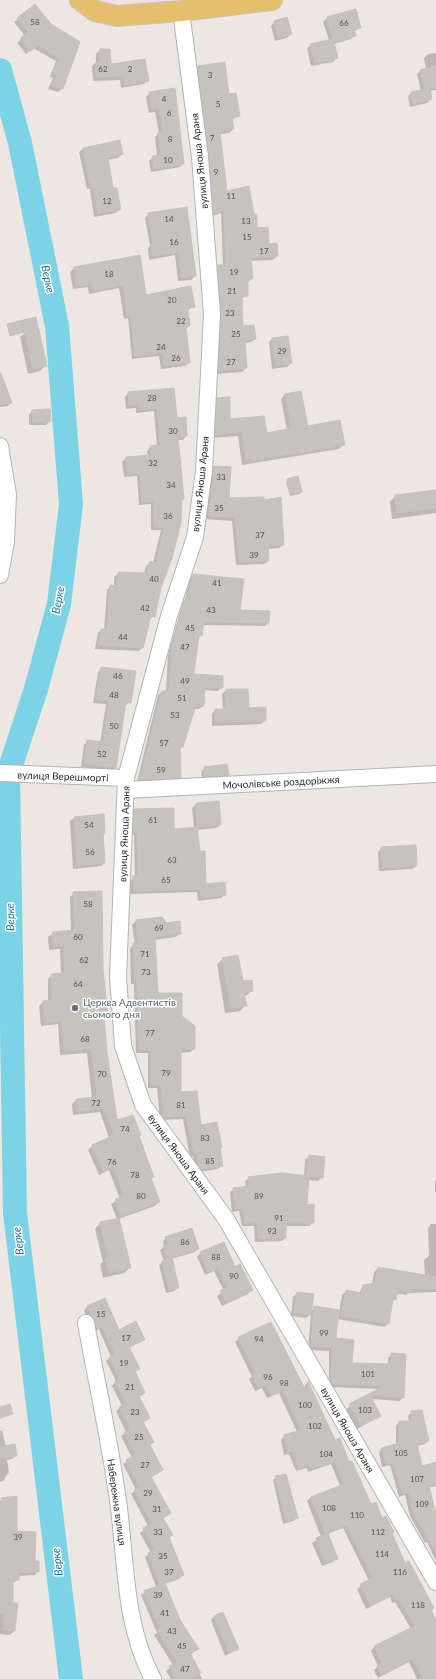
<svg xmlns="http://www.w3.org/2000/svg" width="436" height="1679" font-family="Lato,sans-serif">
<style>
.medical{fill:#f3dfe2}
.shadow{fill:#0003}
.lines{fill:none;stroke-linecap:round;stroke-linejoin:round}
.river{stroke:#7dd3e6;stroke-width:24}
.building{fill:#c6c2bc;stroke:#c9c2ba}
.minor-casing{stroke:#b1b4bc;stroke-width:18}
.major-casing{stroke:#c4c4c4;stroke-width:22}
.minor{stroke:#fff;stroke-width:16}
.major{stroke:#e6bf6d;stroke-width:20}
.worship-dot{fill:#6b7280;stroke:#fff;stroke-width:1.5}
.labels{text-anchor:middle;stroke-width:3;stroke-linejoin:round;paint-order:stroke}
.number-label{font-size:8px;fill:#535251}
.street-label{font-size:10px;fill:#2d2d2d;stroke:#fff}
.worship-label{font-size:10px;fill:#5b616d;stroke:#fff;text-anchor:start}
.water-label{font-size:11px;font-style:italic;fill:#197695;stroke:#fff}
</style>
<rect width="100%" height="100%" fill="#ede7e1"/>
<path class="medical" d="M95,0H192L119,7L98,3Z"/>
<g class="shadow">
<path d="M355,10L360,27L354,32L355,35L351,39L334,44L336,58L333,62L311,66L307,48L311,45L329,40L323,22L327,18Z"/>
<path d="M18,19L51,25L78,43L62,89L58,92L48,89L53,78L50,77L56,61L33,48L26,54L17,43L25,36L14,22Z"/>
<path d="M274,22L291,34L287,38L275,41L271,26Z"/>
<path d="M100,50H109L110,65L147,80L144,84L121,88L120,80L93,81L92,66L96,62V54Z"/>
<path d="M436,53V90L429,91L431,99L427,103L410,107L408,97L411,93L421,91L417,74L420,71L426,69L424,58L428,54Z"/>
<path d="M198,67L228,95L239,115L232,120L233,129L229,133L219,134L226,192L277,256L273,260L251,261V279L248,282L247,295L241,299L243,328L255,339L251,342L244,343L246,368L242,372L215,374V270L218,266H223L221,213L210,217L194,70Z"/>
<path d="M174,89L183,163L180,167L151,172L149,161L153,157L157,156L155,137L159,133L155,112L149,113L146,97L150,93Z"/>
<path d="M119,141L122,154L118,158L107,160L112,190L119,209L116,213L94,217L90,189H87L79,152L83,149Z"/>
<path d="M186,208L195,276L191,280L178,281L175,255L149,260L148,248L150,246L145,218L149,214Z"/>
<path d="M139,257L145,296L194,306L187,311L189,326L185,330L188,363L185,366L161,369L159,356L132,359L128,318L124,319L119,288L89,294L88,287L73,289L70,272L74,268Z"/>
<path d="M26,332L46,365L40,371L28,374L20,337Z"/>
<path d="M272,339L291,363L287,367L272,369L269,342Z"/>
<path d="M0,373L11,402L8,406L0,407Z"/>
<path d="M173,389L176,419L186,436L183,440H177L181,500L154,616L149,620L142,648L139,651L95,649L98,633L101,630H104L107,590L111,586L114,587V577L118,574H144L146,566L150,562L153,563L161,530H151V504L139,505L137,476L124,477L122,462L126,458L148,456L147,451L151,447L157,446L154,411L136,413V408L126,409L125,397L128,393Z"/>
<path d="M285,394L307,427L343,445L339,449L242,465L238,436L211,438L213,403L218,399L229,420L266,434L287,430L281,399Z"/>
<path d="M32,411L50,421L46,425H29V415Z"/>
<path d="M214,467L228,499L283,545L279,548L268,549V561L264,564L236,565L232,521L206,519L211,471Z"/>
<path d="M288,480L301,492L299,494L290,496L286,481Z"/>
<path d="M436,491V513L392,519L390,502L395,496Z"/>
<path d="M194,575L239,611L268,623L265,626L202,625L201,635L197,639L193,675L222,687L218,691L204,690L203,706L199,709H194L182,747L179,750L180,777L176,781L137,782L158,695L162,692H166L168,655L183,602L185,599L190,578Z"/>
<path d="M102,668L130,702L125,706L115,768L112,771L81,767L84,745L88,741L100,743L106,704L93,703L98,672Z"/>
<path d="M226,690L248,709L265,720L261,724L212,726V714L215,710H223L222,694Z"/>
<path d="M205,768L228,775L224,779L202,780L201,771Z"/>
<path d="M219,802L220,825L216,828L197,830L205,885L225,895L221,898L198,901L197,892L130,894V881L135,877L134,835H130L131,814L135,810L173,830L194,828L192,808L196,804Z"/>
<path d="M103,816L104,834L102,836L104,863L101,866L73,869L70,821L74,818Z"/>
<path d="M382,848L416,866L412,869L379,871L378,852Z"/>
<path d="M74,893L102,969L107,1015L103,1018L106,1052L116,1122L138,1137L153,1177L151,1179L159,1201L155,1206L118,1219L130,1268L124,1273L103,1278L100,1264L103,1262L95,1229L100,1223L117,1219L111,1204L120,1199L109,1170L99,1175L88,1150L92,1146L109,1138L100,1112L73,1115L72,1104L76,1100L92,1098L87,1053L60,1055L58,1024L41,1026L39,1006L43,1002H48V979L52,975H61L60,949L49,950L48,937L53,933L71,931L70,897Z"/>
<path d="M161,918L165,924L180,933L176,937L154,940L157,994L181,1016L194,1049L190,1052L180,1053V1093L200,1126L221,1147L219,1149L222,1165L218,1169L197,1172L195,1169L193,1156L190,1157L183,1119L160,1120L157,1088H148V1053H136L134,984H131L130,948L135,944L132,925L136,921Z"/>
<path d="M223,959L242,983L252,991L244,997L246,1005L240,1011L225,1013L217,964Z"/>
<path d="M309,1156L322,1177L318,1181L308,1180L306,1206L313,1222L309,1226H285V1238L282,1241L255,1242L254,1226H242L239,1211L232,1212L230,1192L234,1189L246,1187L245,1181L249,1178L304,1176L305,1160Z"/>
<path d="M436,1180V1192H435V1181Z"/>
<path d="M431,1224H436V1292L408,1293L406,1295L396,1293L395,1299L392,1302L388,1323L385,1327L337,1319L335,1339L351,1364L388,1365V1358L392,1354L403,1397L400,1401L371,1399L380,1415L357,1429L346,1409L380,1389L329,1387V1351L308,1350L311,1314L306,1318L291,1316L293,1297L297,1293L310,1312L314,1308L338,1319L342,1295L346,1291L359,1293L363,1286L372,1284L374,1272L378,1268L425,1276L424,1260L429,1256L428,1228Z"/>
<path d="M166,1238L198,1248L195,1252L171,1259L177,1288L174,1291L166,1293L159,1265L164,1261L160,1250L164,1247L163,1241Z"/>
<path d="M200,1253L234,1269L252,1290L248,1294L222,1306L217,1296L224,1291L214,1271L205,1275L197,1257Z"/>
<path d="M104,1300L118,1331L144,1339L129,1348L138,1369L134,1373L144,1393L139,1397L149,1418L143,1423L149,1446L162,1470L150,1478L170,1513L162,1519L171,1535L168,1539L183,1575L179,1579L165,1584L179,1620L198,1649L190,1655L202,1679H171L166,1671L173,1665L154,1635L157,1633L141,1595L145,1592L156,1587L145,1557L151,1553L140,1533L148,1526L131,1494L136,1490L123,1464L132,1458L121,1436L126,1432L116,1411L122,1406L112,1386L116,1381L106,1361L111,1357L99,1329L93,1332L92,1325L84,1311L87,1307Z"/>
<path d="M239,1338L305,1390V1385L308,1382L335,1441L349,1463L370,1505L391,1533L405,1564L433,1608L430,1611L436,1622V1679H417L409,1662L378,1678L374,1670L378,1666L371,1651L374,1647L411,1629L395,1602L392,1603L390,1597L366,1609L357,1589L369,1581L343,1528L327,1534L337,1558L333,1562L322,1566L312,1543L321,1537L307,1501L311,1497L340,1486L331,1464L308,1472L307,1468L296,1471L289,1454L284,1455L281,1440L284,1436L297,1432L279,1393L267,1398L262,1388L255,1391L249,1379L252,1377L235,1342Z"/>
<path d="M412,1412L428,1441L425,1444L417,1446L422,1467L436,1465V1486L428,1488L436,1516V1561L427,1542L425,1543L410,1516L405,1495L399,1497L390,1465L382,1467L379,1452L382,1448L396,1445V1426L399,1422H409L408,1416Z"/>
<path d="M2,1430L6,1447L16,1455L12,1459L7,1460L9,1472L3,1481L0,1482V1431Z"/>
<path d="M276,1477L297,1518L293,1521L283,1524L273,1480Z"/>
<path d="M2,1499L16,1532L38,1571L35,1575L18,1576V1580L12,1583V1604H17L14,1631L10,1635L0,1634V1501Z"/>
<path d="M215,1616L238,1649L225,1656L211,1620Z"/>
</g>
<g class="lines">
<path class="river" d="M0,70L20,143L57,326L71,504L59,604L36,689L8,774L15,1213L71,1679"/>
</g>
<g class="building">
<path d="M35,4L51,24L80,42L63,89L51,86L56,75L52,74L59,58L38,45L30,52L20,39L28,32L17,18Z"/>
<path d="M356,9L361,28L354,30L356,36L334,42L338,58L315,63L310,44L333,39L327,17Z"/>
<path d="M287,17L292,34L278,38L274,21Z"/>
<path d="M100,49H110L111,64L145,59L149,81L125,85L124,76L96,77V62H100Z"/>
<path d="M225,62L229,94L236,93L240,116L232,118L234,129L220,132L227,191L249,186L254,214H257V228L268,227L269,244L277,243L278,256L251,258L253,279H248V296H242L243,326L254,325L256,339L245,340L247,368L219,371L221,314L218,265H226L224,210L214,214L209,156L198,66Z"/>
<path d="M436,66V88L430,89L432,99L413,104L411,92L425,89L420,70Z"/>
<path d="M175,88L184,164L154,169L152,156L161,155L158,132H163L159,108L152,110L149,92Z"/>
<path d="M120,140L123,154L108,157L113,188H117L121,210L98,213L93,186H90L83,148Z"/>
<path d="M187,207L196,276L181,278L179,252L153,256L151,244L153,243L148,213Z"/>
<path d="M140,255L146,295L191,286L195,307L188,308L190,326L186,327L190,363L164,366L163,353L135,356L131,315H127L123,285L93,291L92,284L77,286L74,267Z"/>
<path d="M36,317L47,366L33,369L25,332L10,336L7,324Z"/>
<path d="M288,336L292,363L276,366L272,338Z"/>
<path d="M0,373H1L12,403L0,404Z"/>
<path d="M174,388L177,418L186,417L187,436L178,437L184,499H182L181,523L172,558L161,588L155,617L151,616L143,648L98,645L101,629H107L110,585L117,586L118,572L146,573L150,561L156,563L164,527H154V501L142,502L140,473L127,474L126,457L151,455L150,446L160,445L157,408L140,410L139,404L129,405L128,392Z"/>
<path d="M301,391L308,426L340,420L345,445L246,461L242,432L215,435L217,398L230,397V419L264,416L267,433L292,428L285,394Z"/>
<path d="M50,409L51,421L33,422L32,410Z"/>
<path d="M214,466L231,467L229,498L264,497V500L281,497L284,545L268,546L269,561L239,562L235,517L209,516Z"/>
<path d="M298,476L302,492L291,495L287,479Z"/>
<path d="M436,490V508L397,513L395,495Z"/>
<path d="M193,574L244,579L240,610L270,611L269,623L204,622L202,636L199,635L194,674L223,676V688L205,687L204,706L196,705L183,747H180L181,778L140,779L162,691H169L172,652H171L186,597L188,598Z"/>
<path d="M101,667L136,671L131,703L126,702L116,768L84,763L87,740L103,742L109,701L96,699Z"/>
<path d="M226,689H248L249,708L266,707V721L215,722V709H226Z"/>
<path d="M227,764L229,775L205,776L204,767Z"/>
<path d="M219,801L221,825L197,827L196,803Z"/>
<path d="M174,808V829L197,827L200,851H205L206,884L225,882L226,895L201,898L200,889L134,891L133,876H138L137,832H133L134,809Z"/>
<path d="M104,814L105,834H103L105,863L77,866L74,817Z"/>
<path d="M416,845L417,866L382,868L381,847Z"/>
<path d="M102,891L103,969L108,1016H104L107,1052L117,1120L133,1115L141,1135L139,1136L154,1177L151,1178L160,1202L121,1216L115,1199L124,1196L113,1167L103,1171L92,1145L114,1135L104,1108L77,1112L76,1099L96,1097L97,1093L91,1049L64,1051L62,1021L45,1023L43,1001L52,1000L51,974L65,973L64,946H53L52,932L75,930L73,892Z"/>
<path d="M162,917L166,923L180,921L181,934L155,937L158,993H182V1016L195,1026V1049H181V1092L197,1091L201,1125L217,1122L222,1148H220L223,1166L201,1169L198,1165L197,1153H194L186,1116L164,1117L161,1085H151V1050H139L137,981H135L133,943H138L136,920Z"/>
<path d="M238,955L243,981L252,980L253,991L244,993L247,1006L231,1008L222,958Z"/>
<path d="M309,1155L325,1157L323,1178L306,1176Z"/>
<path d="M281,1173L309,1176L307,1205L314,1204V1223H286V1238L258,1239L257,1223H245L243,1208L236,1209L233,1188L249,1186L248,1177Z"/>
<path d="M119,1218L131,1268L109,1273L105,1258L108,1257L100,1222Z"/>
<path d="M192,1228L199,1249L172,1257L179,1288L169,1290L162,1261L172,1257L167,1259L163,1246L168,1245L165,1237Z"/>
<path d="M224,1242L235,1267L240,1264L253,1290L226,1303L220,1291L227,1287L218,1268L208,1272L200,1252Z"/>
<path d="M378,1267L436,1277V1289H411V1292L398,1290L396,1300L393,1299L389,1324L341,1316L346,1290L361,1293L363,1285L375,1283Z"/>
<path d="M297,1292L314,1294L311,1315L294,1313Z"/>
<path d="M105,1298L119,1330L136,1321L145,1340L129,1347L140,1369L135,1371L145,1393L139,1396L150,1418L143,1422L154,1442L150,1445L163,1470L151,1477L171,1513L163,1518L173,1535L169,1537L184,1575L160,1585L148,1553L155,1550L143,1528L152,1523L134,1490L140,1487L126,1460L136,1455L124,1432L130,1429L119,1407L126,1403L115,1381L120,1378L109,1357L115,1354L102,1326L97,1329L95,1321L87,1306Z"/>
<path d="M314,1306L339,1310L336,1338L354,1340L352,1363L391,1364V1353L406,1354L404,1398L370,1395L381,1416L361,1426L349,1404L384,1386L333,1384L331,1381L332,1348L311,1346Z"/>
<path d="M271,1322L307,1393L308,1381L335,1440L340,1438L349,1462L352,1461L371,1504L376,1502L382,1518L386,1516L394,1532L392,1533L405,1563L409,1561L434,1608L431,1610L436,1620V1679H423L413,1659L382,1675L377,1665L382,1663L374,1646L415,1626L399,1599L396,1600L393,1594L370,1606L360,1584L373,1578L347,1525L325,1533L311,1497L344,1484L335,1461L312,1469L310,1465L299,1468L293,1451L288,1452L284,1435L301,1430L283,1390L271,1395L266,1385L259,1388L252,1375L255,1373L238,1337Z"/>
<path d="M10,1404L13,1414L0,1418V1407Z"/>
<path d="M422,1410L429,1441L417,1444L422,1466L436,1462V1484L429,1486L436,1514V1553L413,1512L409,1492L403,1494L393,1463L386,1464L382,1448L399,1443V1421H412L411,1411Z"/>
<path d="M15,1444L17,1456L0,1458V1447Z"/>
<path d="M286,1474L298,1518L286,1521L275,1476Z"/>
<path d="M17,1496V1531L36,1532L35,1561H39V1572H19V1580H13V1603H18L15,1631L3,1630L4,1613H0V1506H2L1,1498Z"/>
<path d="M328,1533L338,1559L325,1563L316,1538Z"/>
<path d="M165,1583L180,1620L199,1649L190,1653L201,1673L190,1679H176L169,1666L177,1662L157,1631L160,1629L144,1591Z"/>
<path d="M223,1612L239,1649L229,1653L214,1616Z"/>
</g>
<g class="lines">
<g class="minor-casing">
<g id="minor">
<path d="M181,11L200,157L212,314L204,471L195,537L169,616L126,778L118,977L123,1046L143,1105L226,1219L436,1582"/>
<path d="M0,446L8,494L6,542L0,575"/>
<path d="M0,773L126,778"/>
<path d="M126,790L436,774"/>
<path d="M86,1323C97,1385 111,1446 119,1508C126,1566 125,1627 153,1679"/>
</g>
</g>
<g class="major-casing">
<path id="major" d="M80,0L95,11L117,16L181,11L272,0"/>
</g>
<use href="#minor" class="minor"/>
<use href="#major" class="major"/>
</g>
<circle class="worship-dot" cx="75" cy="1008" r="4"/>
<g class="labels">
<g class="number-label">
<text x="35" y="25">58</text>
<text x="344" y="26">66</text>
<text x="103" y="72">62</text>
<text x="130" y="72">2</text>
<text x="210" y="78">3</text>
<text x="164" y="102">4</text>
<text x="218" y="107">5</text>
<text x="169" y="116">6</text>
<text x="212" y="141">7</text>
<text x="170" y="142">8</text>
<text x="168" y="163">10</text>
<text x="216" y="175">9</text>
<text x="231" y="199">11</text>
<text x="107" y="204">12</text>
<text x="169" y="222">14</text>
<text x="246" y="224">13</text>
<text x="247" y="240">15</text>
<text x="174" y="245">16</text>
<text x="264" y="254">17</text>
<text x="234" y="275">19</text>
<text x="109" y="277">18</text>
<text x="232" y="294">21</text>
<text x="172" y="303">20</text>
<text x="230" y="316">23</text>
<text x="181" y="324">22</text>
<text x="236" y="337">25</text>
<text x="161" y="350">24</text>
<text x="282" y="354">29</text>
<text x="176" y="361">26</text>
<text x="231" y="365">27</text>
<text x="152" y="401">28</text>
<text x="173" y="434">30</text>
<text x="153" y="466">32</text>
<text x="221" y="480">33</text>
<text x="171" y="488">34</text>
<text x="219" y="511">35</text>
<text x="168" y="519">36</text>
<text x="260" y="538">37</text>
<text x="254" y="558">39</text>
<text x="154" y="582">40</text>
<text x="217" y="586">41</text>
<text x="145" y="611">42</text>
<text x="211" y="613">43</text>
<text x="190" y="631">45</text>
<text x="123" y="640">44</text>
<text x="185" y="650">47</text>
<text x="118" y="679">46</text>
<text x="185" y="684">49</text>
<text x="114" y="698">48</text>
<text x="182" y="701">51</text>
<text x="175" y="718">53</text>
<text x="114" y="729">50</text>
<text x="164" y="746">57</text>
<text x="102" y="757">52</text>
<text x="161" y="773">59</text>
<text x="153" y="823">61</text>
<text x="89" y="828">54</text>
<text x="90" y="855">56</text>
<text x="172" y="863">63</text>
<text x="166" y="883">65</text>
<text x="88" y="907">58</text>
<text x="159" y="931">69</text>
<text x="78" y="940">60</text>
<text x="145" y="957">71</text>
<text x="84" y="963">62</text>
<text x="146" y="975">73</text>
<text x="78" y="987">64</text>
<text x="150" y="1036">77</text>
<text x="85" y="1042">68</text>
<text x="166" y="1076">79</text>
<text x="102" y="1077">70</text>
<text x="96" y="1106">72</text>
<text x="181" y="1108">81</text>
<text x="125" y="1132">74</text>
<text x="205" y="1141">83</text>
<text x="210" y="1164">85</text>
<text x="112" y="1165">76</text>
<text x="135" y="1178">78</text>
<text x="141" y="1199">80</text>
<text x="259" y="1199">89</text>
<text x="279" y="1221">91</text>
<text x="272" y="1234">93</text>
<text x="185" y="1245">86</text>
<text x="216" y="1260">88</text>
<text x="234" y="1279">90</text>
<text x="101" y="1317">15</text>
<text x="324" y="1336">99</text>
<text x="126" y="1341">17</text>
<text x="259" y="1342">94</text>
<text x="124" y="1366">19</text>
<text x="368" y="1377">101</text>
<text x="268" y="1380">96</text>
<text x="284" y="1386">98</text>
<text x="130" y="1390">21</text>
<text x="305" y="1408">100</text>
<text x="365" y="1413">103</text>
<text x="135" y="1415">23</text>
<text x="315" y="1429">102</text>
<text x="139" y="1440">25</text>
<text x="401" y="1456">105</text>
<text x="326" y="1457">104</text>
<text x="145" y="1468">27</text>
<text x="417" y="1482">107</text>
<text x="148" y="1496">29</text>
<text x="422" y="1507">109</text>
<text x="329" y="1511">108</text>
<text x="157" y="1512">31</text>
<text x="357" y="1518">110</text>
<text x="158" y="1535">33</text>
<text x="378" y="1535">112</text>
<text x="18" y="1540">39</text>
<text x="382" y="1557">114</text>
<text x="163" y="1559">35</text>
<text x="169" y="1575">37</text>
<text x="400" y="1575">116</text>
<text x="158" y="1598">39</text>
<text x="418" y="1608">118</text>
<text x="165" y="1616">41</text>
<text x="172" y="1634">43</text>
<text x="182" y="1649">45</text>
<text x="185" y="1672">47</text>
</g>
<g class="street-label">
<text transform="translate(199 161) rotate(-96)" y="4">вулиця Яноша Араня</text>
<text transform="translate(200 484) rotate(-84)" y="4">вулиця Яноша Араня</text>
<text transform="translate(63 776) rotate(2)" y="4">вулиця Верешморті</text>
<text transform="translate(281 782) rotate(-3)" y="4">Мочолівське роздоріжжя</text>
<text transform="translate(124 834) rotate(-88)" y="4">вулиця Яноша Араня</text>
<text transform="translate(179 1154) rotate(54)" y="4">вулиця Яноша Араня</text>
<text transform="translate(348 1430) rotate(60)" y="4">вулиця Яноша Араня</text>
<text transform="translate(117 1502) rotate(82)" y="4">Набережна вулиця</text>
</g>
<g class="worship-label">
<text x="83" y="1006">Церква Адвентистів<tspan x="83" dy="12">сьомого дня</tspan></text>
</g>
<g class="water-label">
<text transform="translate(48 279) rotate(78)" y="4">Верке</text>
<text transform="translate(58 600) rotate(-79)" y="4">Верке</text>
<text transform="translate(10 917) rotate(-91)" y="4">Верке</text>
<text transform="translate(18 1241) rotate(-97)" y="4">Верке</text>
<text transform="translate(57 1562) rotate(-97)" y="4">Верке</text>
</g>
</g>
</svg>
